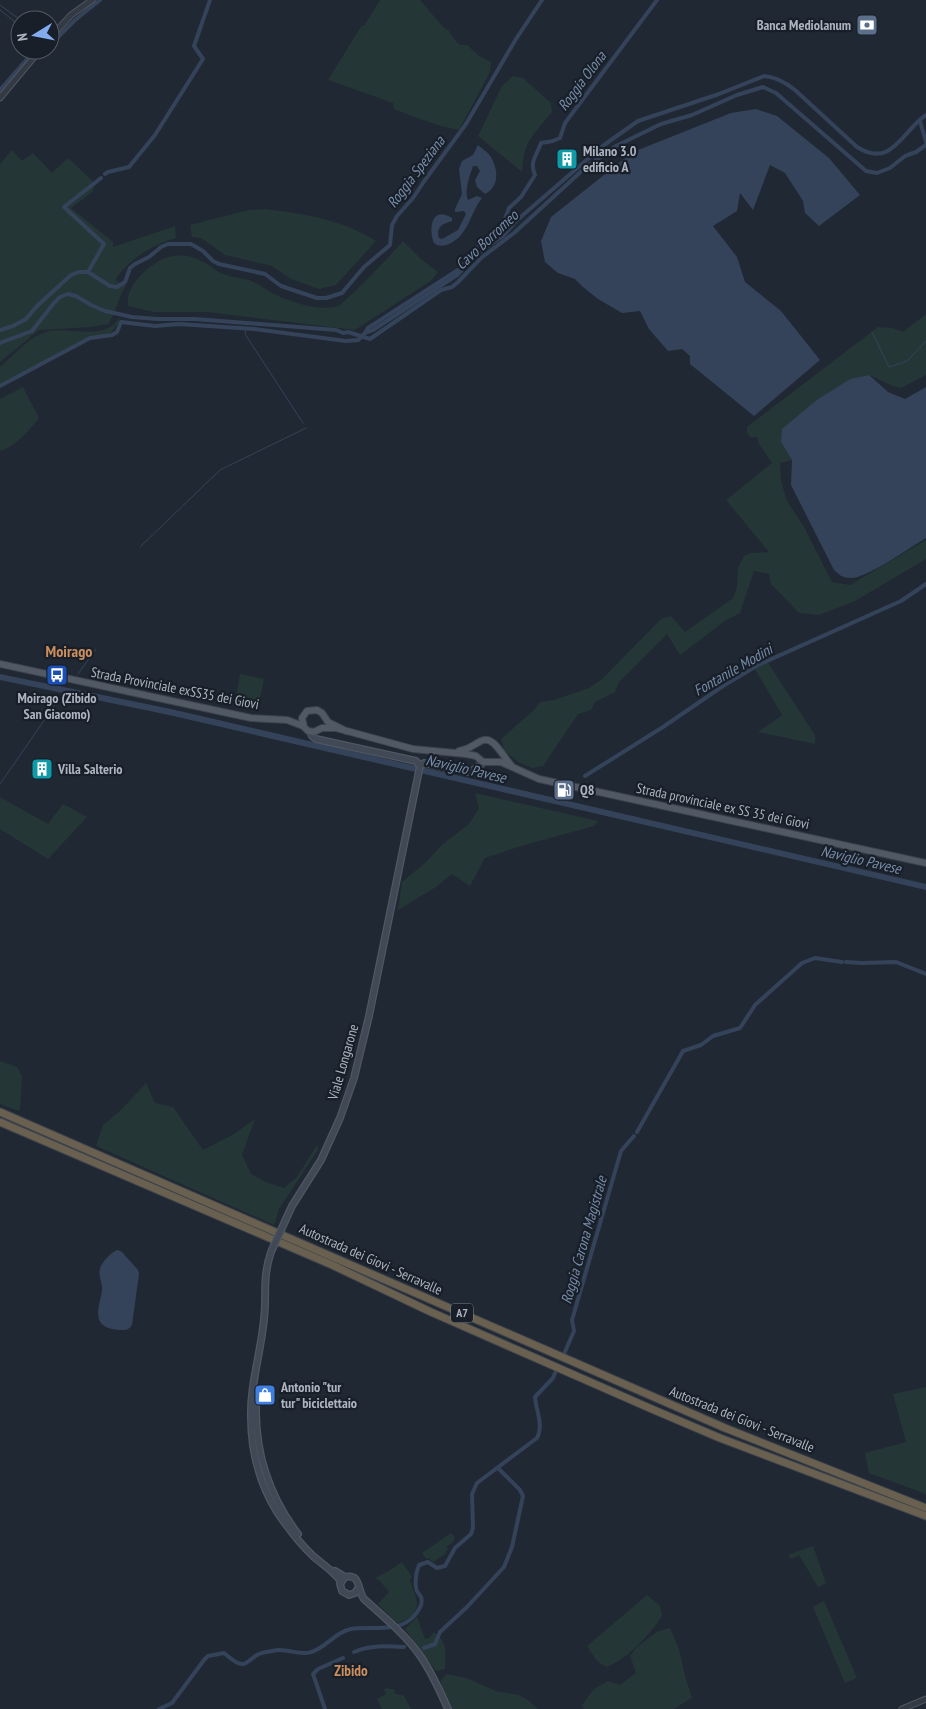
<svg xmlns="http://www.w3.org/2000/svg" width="926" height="1709" font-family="'PT Sans Narrow',sans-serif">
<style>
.green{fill:#253636}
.water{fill:#34435a}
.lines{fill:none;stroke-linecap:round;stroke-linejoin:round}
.stream{stroke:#34435a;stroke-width:1}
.canal{stroke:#34435a;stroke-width:4}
.tertiary-casing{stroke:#505762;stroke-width:7}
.secondary-casing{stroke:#505762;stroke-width:8}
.primary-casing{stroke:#3c434e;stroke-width:8}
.motorway-casing{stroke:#3e444e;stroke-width:9}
.tertiary{stroke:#333a44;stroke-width:5}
.secondary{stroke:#414957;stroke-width:5.5}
.primary{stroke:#515964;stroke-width:6}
.motorway{stroke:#6a6050;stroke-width:7}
.secondary-bridge-casing{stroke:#505762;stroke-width:8;stroke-linecap:butt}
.secondary-bridge{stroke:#414957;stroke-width:5.5}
.labels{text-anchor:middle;stroke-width:4.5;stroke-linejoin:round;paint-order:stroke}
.shield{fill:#191f28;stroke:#818793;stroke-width:1}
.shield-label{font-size:12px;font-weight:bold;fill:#adb4c1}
.poi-label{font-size:14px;font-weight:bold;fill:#adb4c1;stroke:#191f28;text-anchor:start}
.street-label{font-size:14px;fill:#adb4c1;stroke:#191f28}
.water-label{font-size:15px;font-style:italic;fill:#768ca9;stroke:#191f28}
.neighbourhood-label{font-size:15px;font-weight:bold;fill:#cb8e5e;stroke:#191f28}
.quarter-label{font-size:16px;font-weight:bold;fill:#cb8e5e;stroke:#191f28}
</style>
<rect width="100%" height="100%" fill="#202833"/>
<g class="green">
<path d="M380,0H420L443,27L449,31L455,40L460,45H467L479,56L491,62L490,72L459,130C436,126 415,117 394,109L393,103L328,80L362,25L364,26Z"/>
<path d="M513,76L523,78L551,103L552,112C533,136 524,139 522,172L478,136L502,86Z"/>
<path d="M12,150L22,161L33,153L52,173L68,158L96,184L92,192L71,208L113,242V247L175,226L176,238C152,245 129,259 115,280L126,286C117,298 117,312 108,324L91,327L39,330L0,362V164Z"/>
<path d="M266,209C305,214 343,220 376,241L336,285L319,289L291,279L272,266L225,255L201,238L192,237L190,225L249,210Z"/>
<path d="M403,241L422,260L438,272L432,280L355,330L207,312H154L128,306C126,293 134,282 143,273C163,254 183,249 207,264C213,267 217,272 223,274C231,277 241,278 249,280C257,283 265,289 272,293C289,302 321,312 338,306C345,303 396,250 403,241Z"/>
<path d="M926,314V375L901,388L893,386L869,375L850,379L818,399L801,414L781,442L792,460L780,463L781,480L786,499L804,527L832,582L850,585L926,540V559L855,601L819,615L799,613L771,584L769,574L754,571L740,613L725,621L680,655L667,634L619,682L615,692L595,702L591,710L578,714L543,766L532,768L518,762L504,750L501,739L534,710L540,702L554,700L589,688L601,680L661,619L671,616L685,632L733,598L737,587L738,568L744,556L751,553L769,552L726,500L772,463L759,444L757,437H751L747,433V427L878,327L892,328L903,332Z"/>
<path d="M119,317V322L111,333L90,338L0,384V367C13,356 27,339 43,333C64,325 92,339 112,326C115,324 117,320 119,317Z"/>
<path d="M23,387L39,418C28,431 17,446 0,451V399Z"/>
<path d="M763,655L815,735V744L758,732L782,715L750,661Z"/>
<path d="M240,674L264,679L258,708L235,703Z"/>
<path d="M475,793L598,821L594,826L521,846L485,858L470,886L452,874L436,887L398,910L402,882L426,862L443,844L469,824L479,808Z"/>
<path d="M0,797L48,824L63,804L87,817L48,859L0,829Z"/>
<path d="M0,1061L17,1067L22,1076L20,1110H16L0,1104Z"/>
<path d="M146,1083L155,1103L173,1107L203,1150L234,1134L255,1119L242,1155L251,1174L268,1183L284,1188L297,1177L317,1145L318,1150L279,1209L274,1225L96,1146L103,1125L121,1110Z"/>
<path d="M926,1387V1494L869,1473L865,1453L906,1442L893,1394Z"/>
<path d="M451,1533L455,1537L453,1542L446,1547L448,1549L445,1554L433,1562L429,1558L426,1559L422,1553Z"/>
<path d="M813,1546L826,1583L818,1587L799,1555L791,1559L788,1555Z"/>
<path d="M402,1562L412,1577L410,1579C411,1587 416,1595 417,1602C418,1614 406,1621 397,1623L378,1604L389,1592L379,1580L375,1578L389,1571Z"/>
<path d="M647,1595L660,1606L662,1616C650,1634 627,1660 606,1667L597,1661L587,1646Z"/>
<path d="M824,1601L857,1678L845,1683L813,1607Z"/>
<path d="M417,1617L425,1639L429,1638L434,1632C448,1642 446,1653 445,1669L436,1671L405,1629Z"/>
<path d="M670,1628L679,1649L685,1676L692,1698L674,1709H584L582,1705L594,1689L608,1681L620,1685L636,1673L630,1656L636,1648L658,1631Z"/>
<path d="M447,1674L466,1678L496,1691L519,1695L528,1700L538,1709H450L441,1688V1680Z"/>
<path d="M387,1688L395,1690L394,1693L404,1696L411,1709H382L377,1699L386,1694L384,1689Z"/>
</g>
<g class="water">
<path d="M756,109L777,116L829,158L860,195L819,226L805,213L803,201L785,173L770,165L753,210L740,193L737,211L713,226L737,257L745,282L781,311L820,360L754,416L690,364V356L682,349L668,351L649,329L640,311L622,313L598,299L583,287L575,279L558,273L545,262L541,241L551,217L633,152L731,113Z"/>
<path d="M478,145C482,149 488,152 491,157C498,170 500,186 485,194L477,187L475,180L480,171L477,166H473C470,175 464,191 468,200L477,196L482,198C470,213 469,235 449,244C444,246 439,247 434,243C428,228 432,205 452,218V221C442,224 436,227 439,238L442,239L458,230L466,214L464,211L455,212V209L462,194L459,169L462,161L473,155Z"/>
<path d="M869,375L888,392L905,399L926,387V538C911,547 867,578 851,578C843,578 839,575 834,570L791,485L792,460L781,442L782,429L818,399L850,379Z"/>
<path d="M0,674L171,709L926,884V890L169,715L0,680Z"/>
<path d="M118,1250L122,1252L138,1270L139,1274L132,1325C128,1331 125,1330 118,1330C112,1329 105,1328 101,1323C94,1313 102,1299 102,1288C102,1282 98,1276 100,1269C101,1263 112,1251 118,1250Z"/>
</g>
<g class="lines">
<g class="stream">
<path d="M0,5L19,19"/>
<path d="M0,10L20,26"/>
<path d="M246,329L245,334L303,423"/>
<path d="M872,332L889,367L907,361L926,341"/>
<path d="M140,547L220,470L306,428"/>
<path d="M78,674L96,649"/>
<path d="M0,784L59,699"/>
</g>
<g class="canal">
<path d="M52,43L75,20L100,0"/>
<path d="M0,90L35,50"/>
<path d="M920,121L926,142"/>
<path d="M105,174L108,172L129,167L155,135L203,59L194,46L210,0"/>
<path d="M88,272L104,244L64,207L101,178"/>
<path d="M0,330L13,326L26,319L37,306L71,275L79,272H88L110,286L117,287L125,282L130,268L135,264L149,257L161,247L168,244H191L203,251L213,261L219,264L265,274L281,286L317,298H326L342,293L364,267L390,245L392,225L397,216L413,198L425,180L466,124L516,39L542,0"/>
<path d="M365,333L368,328L461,268L474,250L486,240L495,235L501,229L509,208L521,197L535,175C529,162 537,155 541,143L553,141L560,138L565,123L657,0"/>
<path d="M0,343L32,331L54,303L60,297L68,294L76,296L91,305L105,311L132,317L157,319H195L336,330L343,333L348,332L370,339L441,290L452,287L458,282L481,258L514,233L586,167L616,146L661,124L692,115L737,95L763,87L776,93L866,171L877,173L890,168L905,156L916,152L926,145"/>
<path d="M0,386L90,338L112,335L117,332L121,322L155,326L179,324L254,329L346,341L358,340L365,333L373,330L457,275L478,253L504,235L516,221L604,145L638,121L719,94L764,76C776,77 785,82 795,90L857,147C892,169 902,131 926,115"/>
<path d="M585,776L663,727L723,686L758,665L901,601L926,584"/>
<path d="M846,962L862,963L896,962L926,974"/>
<path d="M637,1132L683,1051L701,1045L713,1036L740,1028L755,1005L802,963L815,958L842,962"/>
<path d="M564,1354L574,1331L572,1320L621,1151L634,1136"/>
<path d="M424,1648L435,1644L440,1632L467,1607L504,1567L512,1547L523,1496L520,1490L498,1468"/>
<path d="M354,1652C371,1645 386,1646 404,1647"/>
<path d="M159,1709L172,1703L204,1660L208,1656L224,1653C229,1657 237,1665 243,1664C249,1663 253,1656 259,1654C264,1652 272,1651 278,1650C289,1649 301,1656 311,1652C326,1648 335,1632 351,1629C370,1626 398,1633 413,1617C417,1613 424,1604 421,1597C419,1593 416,1592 416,1587C415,1580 416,1572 419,1565L428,1562L437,1568L445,1566L455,1548L471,1534L473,1528L472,1494L477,1483L537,1438C544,1426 536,1410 535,1397L553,1378L556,1371"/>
<path d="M325,1709L313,1674L318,1669L343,1658"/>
</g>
<g class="tertiary-casing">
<g id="tertiary">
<path d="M50,38L71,15L92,0"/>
<path d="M0,98L40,50"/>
<path d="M902,1709L926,1699"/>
</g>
</g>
<g class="secondary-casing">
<g id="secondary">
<path d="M420,766L424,763L466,772L472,771L484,762"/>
<path d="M286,1219L292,1206L321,1160L340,1118L354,1078L369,1016L420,766L416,761L316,739L312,736L310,732"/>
<path d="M271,1252C262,1278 267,1294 264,1319C261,1352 250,1385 251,1417C251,1450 260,1484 277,1512C288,1528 299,1543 313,1556C322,1564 335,1572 341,1582"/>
<path d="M257,1389C252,1442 266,1492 298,1534"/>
<path d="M335,1571L345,1577"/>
<path d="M359,1587L355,1593L349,1595L342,1591L340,1584L345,1577C361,1573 357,1590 364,1599C384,1617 406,1635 421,1657C432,1673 440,1691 448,1709"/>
</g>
</g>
<g class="primary-casing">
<g id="primary">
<path d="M0,664L251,718L287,720L303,726"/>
<path d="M346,731L328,722L322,713L317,710L307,711L302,718L304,727L308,731L314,732L322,728H336L413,749L466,754L476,756L483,762H501L539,779L926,863"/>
<path d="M459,751C471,749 472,745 481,741C493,734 503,757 511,765"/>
</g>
</g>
<g class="motorway-casing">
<g id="motorway">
<path d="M0,1112L725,1428L926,1508"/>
<path d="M0,1122L330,1264L431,1312L654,1410L720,1438L926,1516"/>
</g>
</g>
<use href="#tertiary" class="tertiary"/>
<use href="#secondary" class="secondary"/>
<use href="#primary" class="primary"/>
<use href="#motorway" class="motorway"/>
<g class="secondary-bridge-casing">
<path id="secondary-bridge" d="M271,1252L286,1219"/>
</g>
<use href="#secondary-bridge" class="secondary-bridge"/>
</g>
<defs>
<g id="bank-square" transform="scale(1.125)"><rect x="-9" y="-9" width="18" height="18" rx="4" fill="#5c6f8a" stroke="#191f28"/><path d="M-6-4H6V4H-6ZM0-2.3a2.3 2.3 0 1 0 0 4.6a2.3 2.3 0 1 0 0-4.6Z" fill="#fff"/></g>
<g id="building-square" transform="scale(1.125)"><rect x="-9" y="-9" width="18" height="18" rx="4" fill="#0f9aa8" stroke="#191f28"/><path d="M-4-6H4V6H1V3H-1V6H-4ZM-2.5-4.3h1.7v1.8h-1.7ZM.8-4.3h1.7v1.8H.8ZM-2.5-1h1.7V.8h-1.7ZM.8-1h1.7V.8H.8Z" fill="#fff"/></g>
<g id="bus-square" transform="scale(1.125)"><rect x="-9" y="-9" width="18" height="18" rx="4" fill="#1a4fb4" stroke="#191f28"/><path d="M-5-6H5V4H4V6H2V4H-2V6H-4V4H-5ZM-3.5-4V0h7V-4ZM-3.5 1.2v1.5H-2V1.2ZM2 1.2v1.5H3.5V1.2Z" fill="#fff"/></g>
<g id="fuel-square" transform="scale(1.125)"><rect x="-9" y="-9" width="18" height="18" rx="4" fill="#5c6f8a" stroke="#191f28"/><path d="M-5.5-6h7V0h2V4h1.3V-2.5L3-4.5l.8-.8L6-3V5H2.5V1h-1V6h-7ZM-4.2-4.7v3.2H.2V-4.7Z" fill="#fff"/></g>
<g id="shop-square" transform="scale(1.125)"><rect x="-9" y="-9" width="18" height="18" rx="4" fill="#3f7fe0" stroke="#191f28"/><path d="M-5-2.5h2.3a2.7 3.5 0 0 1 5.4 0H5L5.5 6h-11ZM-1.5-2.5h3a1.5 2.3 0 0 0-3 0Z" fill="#fff"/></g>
</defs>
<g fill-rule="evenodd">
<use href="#bank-square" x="867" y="25"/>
<use href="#building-square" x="567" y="159"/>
<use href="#bus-square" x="57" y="675"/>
<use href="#building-square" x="42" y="769"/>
<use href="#fuel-square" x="564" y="790"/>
<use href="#shop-square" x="265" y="1395"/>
</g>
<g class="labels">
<rect class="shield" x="451" y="1303.5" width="22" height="19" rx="4"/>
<g class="shield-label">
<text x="462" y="1317">A7</text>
</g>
<g class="poi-label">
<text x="851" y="30" text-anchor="end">Banca Mediolanum</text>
<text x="583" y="156">Milano 3.0<tspan x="583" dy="16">edificio A</tspan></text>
<text x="57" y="703" text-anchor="middle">Moirago (Zibido<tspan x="57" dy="16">San Giacomo)</tspan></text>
<text x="58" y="774">Villa Salterio</text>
<text x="580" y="795">Q8</text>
<text x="281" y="1392">Antonio "tur<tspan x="281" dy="16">tur" biciclettaio</tspan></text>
</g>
<g class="street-label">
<text transform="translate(175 688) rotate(11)" y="5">Strada Provinciale exSS35 dei Giovi</text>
<text transform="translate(723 806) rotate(12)" y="5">Strada provinciale ex SS 35 dei Giovi</text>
<text transform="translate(343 1062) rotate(-74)" y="5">Viale Longarone</text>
<text transform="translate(371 1259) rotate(24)" y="5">Autostrada dei Giovi - Serravalle</text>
<text transform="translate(742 1419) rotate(22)" y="5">Autostrada dei Giovi - Serravalle</text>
</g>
<g class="water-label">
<text transform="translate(582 81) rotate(-53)" y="5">Roggia Olona</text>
<text transform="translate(416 172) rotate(-53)" y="5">Roggia Speziana</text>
<text transform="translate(487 240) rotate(-43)" y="5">Cavo Borromeo</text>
<text transform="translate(733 670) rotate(-30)" y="5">Fontanile Modini</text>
<text transform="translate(466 769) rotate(13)" y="5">Naviglio Pavese</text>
<text transform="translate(861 860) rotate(13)" y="5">Naviglio Pavese</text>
<text transform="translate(584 1240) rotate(-74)" y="5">Roggia Carona Magistrale</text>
</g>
<g class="neighbourhood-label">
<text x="351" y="1676">Zibido</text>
</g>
<g class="quarter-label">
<text x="69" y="657">Moirago</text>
</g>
</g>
<g transform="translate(35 35) rotate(260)"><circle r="24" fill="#191f28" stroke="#545b65"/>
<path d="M0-4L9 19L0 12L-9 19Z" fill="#83acf0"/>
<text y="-8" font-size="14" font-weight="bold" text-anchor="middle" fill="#adb4c1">N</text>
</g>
</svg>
